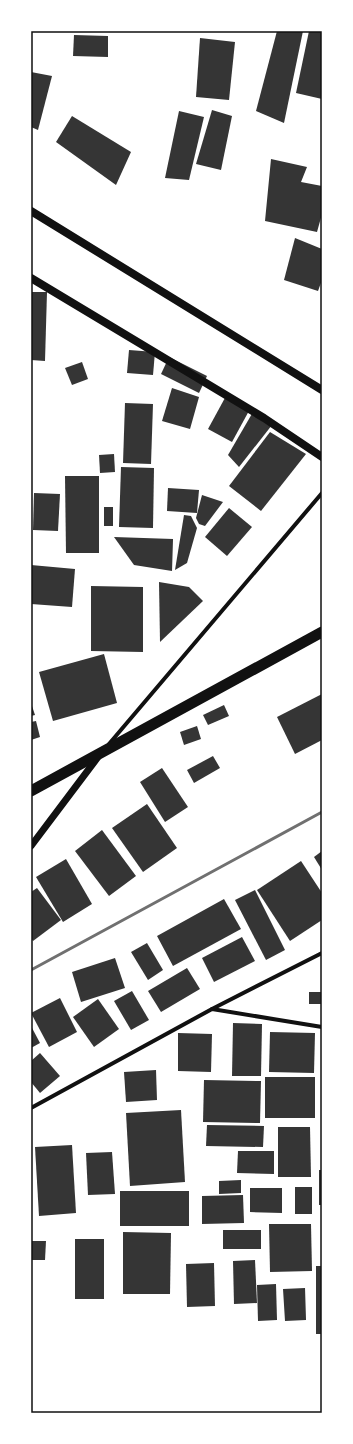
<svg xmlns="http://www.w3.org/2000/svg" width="353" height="1444" font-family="'Source Sans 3',sans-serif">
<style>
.building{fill:#353535}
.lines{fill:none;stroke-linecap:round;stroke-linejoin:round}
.minor{stroke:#111;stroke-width:4}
.tertiary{stroke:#111;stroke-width:7}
.secondary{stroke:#111;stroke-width:8}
.trunk{stroke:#111;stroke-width:11}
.rail{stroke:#707070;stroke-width:3}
.neatline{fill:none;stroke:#111;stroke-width:1.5}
</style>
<rect width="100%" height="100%" fill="#fff"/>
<g class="building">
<path d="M277,31H303L284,123L256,111Z"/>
<path d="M309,31H322V99L296,93Z"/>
<path d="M74,35L108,36V57L73,56Z"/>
<path d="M200,38L235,42L229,100L196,97Z"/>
<path d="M31,72L52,76L38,130L31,127Z"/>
<path d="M212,110L232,116L221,170L196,164Z"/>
<path d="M179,111L204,117L189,180L165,178Z"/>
<path d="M72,116L131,152L116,185L56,142Z"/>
<path d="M271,159L307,167L301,182L322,186V214L317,232L265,221Z"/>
<path d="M295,238L322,249V280L318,291L284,280Z"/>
<path d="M31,292H47L45,361L31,360Z"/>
<path d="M129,350L155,352L153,375L127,373Z"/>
<path d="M169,357L207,376L199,393L161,374Z"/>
<path d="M82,362L88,379L72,385L65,368Z"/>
<path d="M172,388L199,397L190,429L162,421Z"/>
<path d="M226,396L250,409L232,442L208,429Z"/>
<path d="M125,403L153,404L151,464L123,463Z"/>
<path d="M253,412L272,425L239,467L228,455Z"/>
<path d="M270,432L306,454L261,511L229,486Z"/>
<path d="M114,454L115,472L100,473L99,455Z"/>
<path d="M121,467L154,468L153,528L119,527Z"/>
<path d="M65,476H99V553H66Z"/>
<path d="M168,488L199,490L197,513L167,511Z"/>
<path d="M34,493L60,494L58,531L33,530Z"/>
<path d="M202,495L223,502L205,526L199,524L196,518Z"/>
<rect x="104" y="507" width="9" height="19"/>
<path d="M229,508L252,527L227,556L205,537Z"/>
<path d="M184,515L191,516L197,528L187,563L175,570Z"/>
<path d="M114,537L173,539L172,571L134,565Z"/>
<path d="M31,565L75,569L72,607L31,604Z"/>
<path d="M159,582L189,587L203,601L160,642Z"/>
<path d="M91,586L143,587V652L91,651Z"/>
<path d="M104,654L117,703L53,721L39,672Z"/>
<path d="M322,694V740L295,754L277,717Z"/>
<path d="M31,703L35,715L31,716Z"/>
<path d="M224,705L229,716L208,725L203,715Z"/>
<path d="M36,721L40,737L31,740V722Z"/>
<path d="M197,726L201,739L184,745L180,732Z"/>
<path d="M213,756L220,768L194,783L187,770Z"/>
<path d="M162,768L188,807L165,822L140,782Z"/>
<path d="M147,804L177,848L143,872L112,828Z"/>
<path d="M102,830L136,876L109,896L75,851Z"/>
<path d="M322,851V870L314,857Z"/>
<path d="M66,859L92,904L63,922L36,877Z"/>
<path d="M301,861L322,893V920L290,941L257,890Z"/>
<path d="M37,888L61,920L33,941L31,938V892Z"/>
<path d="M255,890L285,950L266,960L235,900Z"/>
<path d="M224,899L241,929L173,966L157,936Z"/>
<path d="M242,937L255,961L214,982L202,958Z"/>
<path d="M147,943L163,970L148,980L131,952Z"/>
<path d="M115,958L125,988L81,1002L72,972Z"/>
<path d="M187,968L200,989L161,1012L148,991Z"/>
<path d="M132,991L149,1020L131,1030L114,1001Z"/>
<rect x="309" y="992" width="13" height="12"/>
<path d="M60,998L77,1032L49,1047L31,1013Z"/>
<path d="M98,999L119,1029L94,1047L73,1017Z"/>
<path d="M233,1023L262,1024L261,1076H232Z"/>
<path d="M31,1026L40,1043L31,1048Z"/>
<path d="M270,1032L315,1033L314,1073L269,1072Z"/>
<path d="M178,1033L212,1034L211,1072L178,1071Z"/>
<path d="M40,1053L60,1076L40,1093L31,1082V1061Z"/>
<path d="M156,1070L157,1100L126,1102L124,1072Z"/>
<rect x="265" y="1077" width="50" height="41"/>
<path d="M204,1080L261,1081L260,1123L203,1122Z"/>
<path d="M181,1110L185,1182L130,1186L126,1113Z"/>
<path d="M207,1125L264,1126L263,1147L206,1146Z"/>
<path d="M278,1127H310L311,1177H278Z"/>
<path d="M72,1145L76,1213L39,1216L35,1147Z"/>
<path d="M238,1151H274V1174L237,1173Z"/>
<path d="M112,1152L115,1194L88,1195L86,1153Z"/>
<rect x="319" y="1170" width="3" height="35"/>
<path d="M241,1180V1193L219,1194V1181Z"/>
<rect x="295" y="1187" width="17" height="27"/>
<path d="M250,1188H282V1213L250,1212Z"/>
<rect x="120" y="1191" width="69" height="35"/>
<path d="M243,1195L244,1223L202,1224V1196Z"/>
<path d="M269,1224H311L312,1271L270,1272Z"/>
<rect x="223" y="1230" width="38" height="19"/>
<path d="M123,1232L171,1233L170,1294H123Z"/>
<rect x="75" y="1239" width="29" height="60"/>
<path d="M31,1241H46L45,1260H31Z"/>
<path d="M255,1260L257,1303L234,1304L233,1261Z"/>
<path d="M214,1263L215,1306L187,1307L186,1264Z"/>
<rect x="316" y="1266" width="6" height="68"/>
<path d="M276,1284L277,1320L258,1321L257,1285Z"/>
<path d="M305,1288L306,1320L285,1321L283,1289Z"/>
</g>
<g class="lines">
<g class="minor">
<path d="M109,744L322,493"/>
<path d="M212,1009L322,953"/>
<path d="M31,1108L212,1009L322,1027"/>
</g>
<path class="tertiary" d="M31,846L98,757"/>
<g class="secondary">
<path d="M31,211L322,390"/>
<path d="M31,278L264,418L322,457"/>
</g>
<path class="trunk" d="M31,791L322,632"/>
<path class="rail" d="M31,970L322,812"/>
</g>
<rect width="353" height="1444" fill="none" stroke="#ffffff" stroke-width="64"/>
<rect x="32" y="32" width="289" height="1380" class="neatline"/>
</svg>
